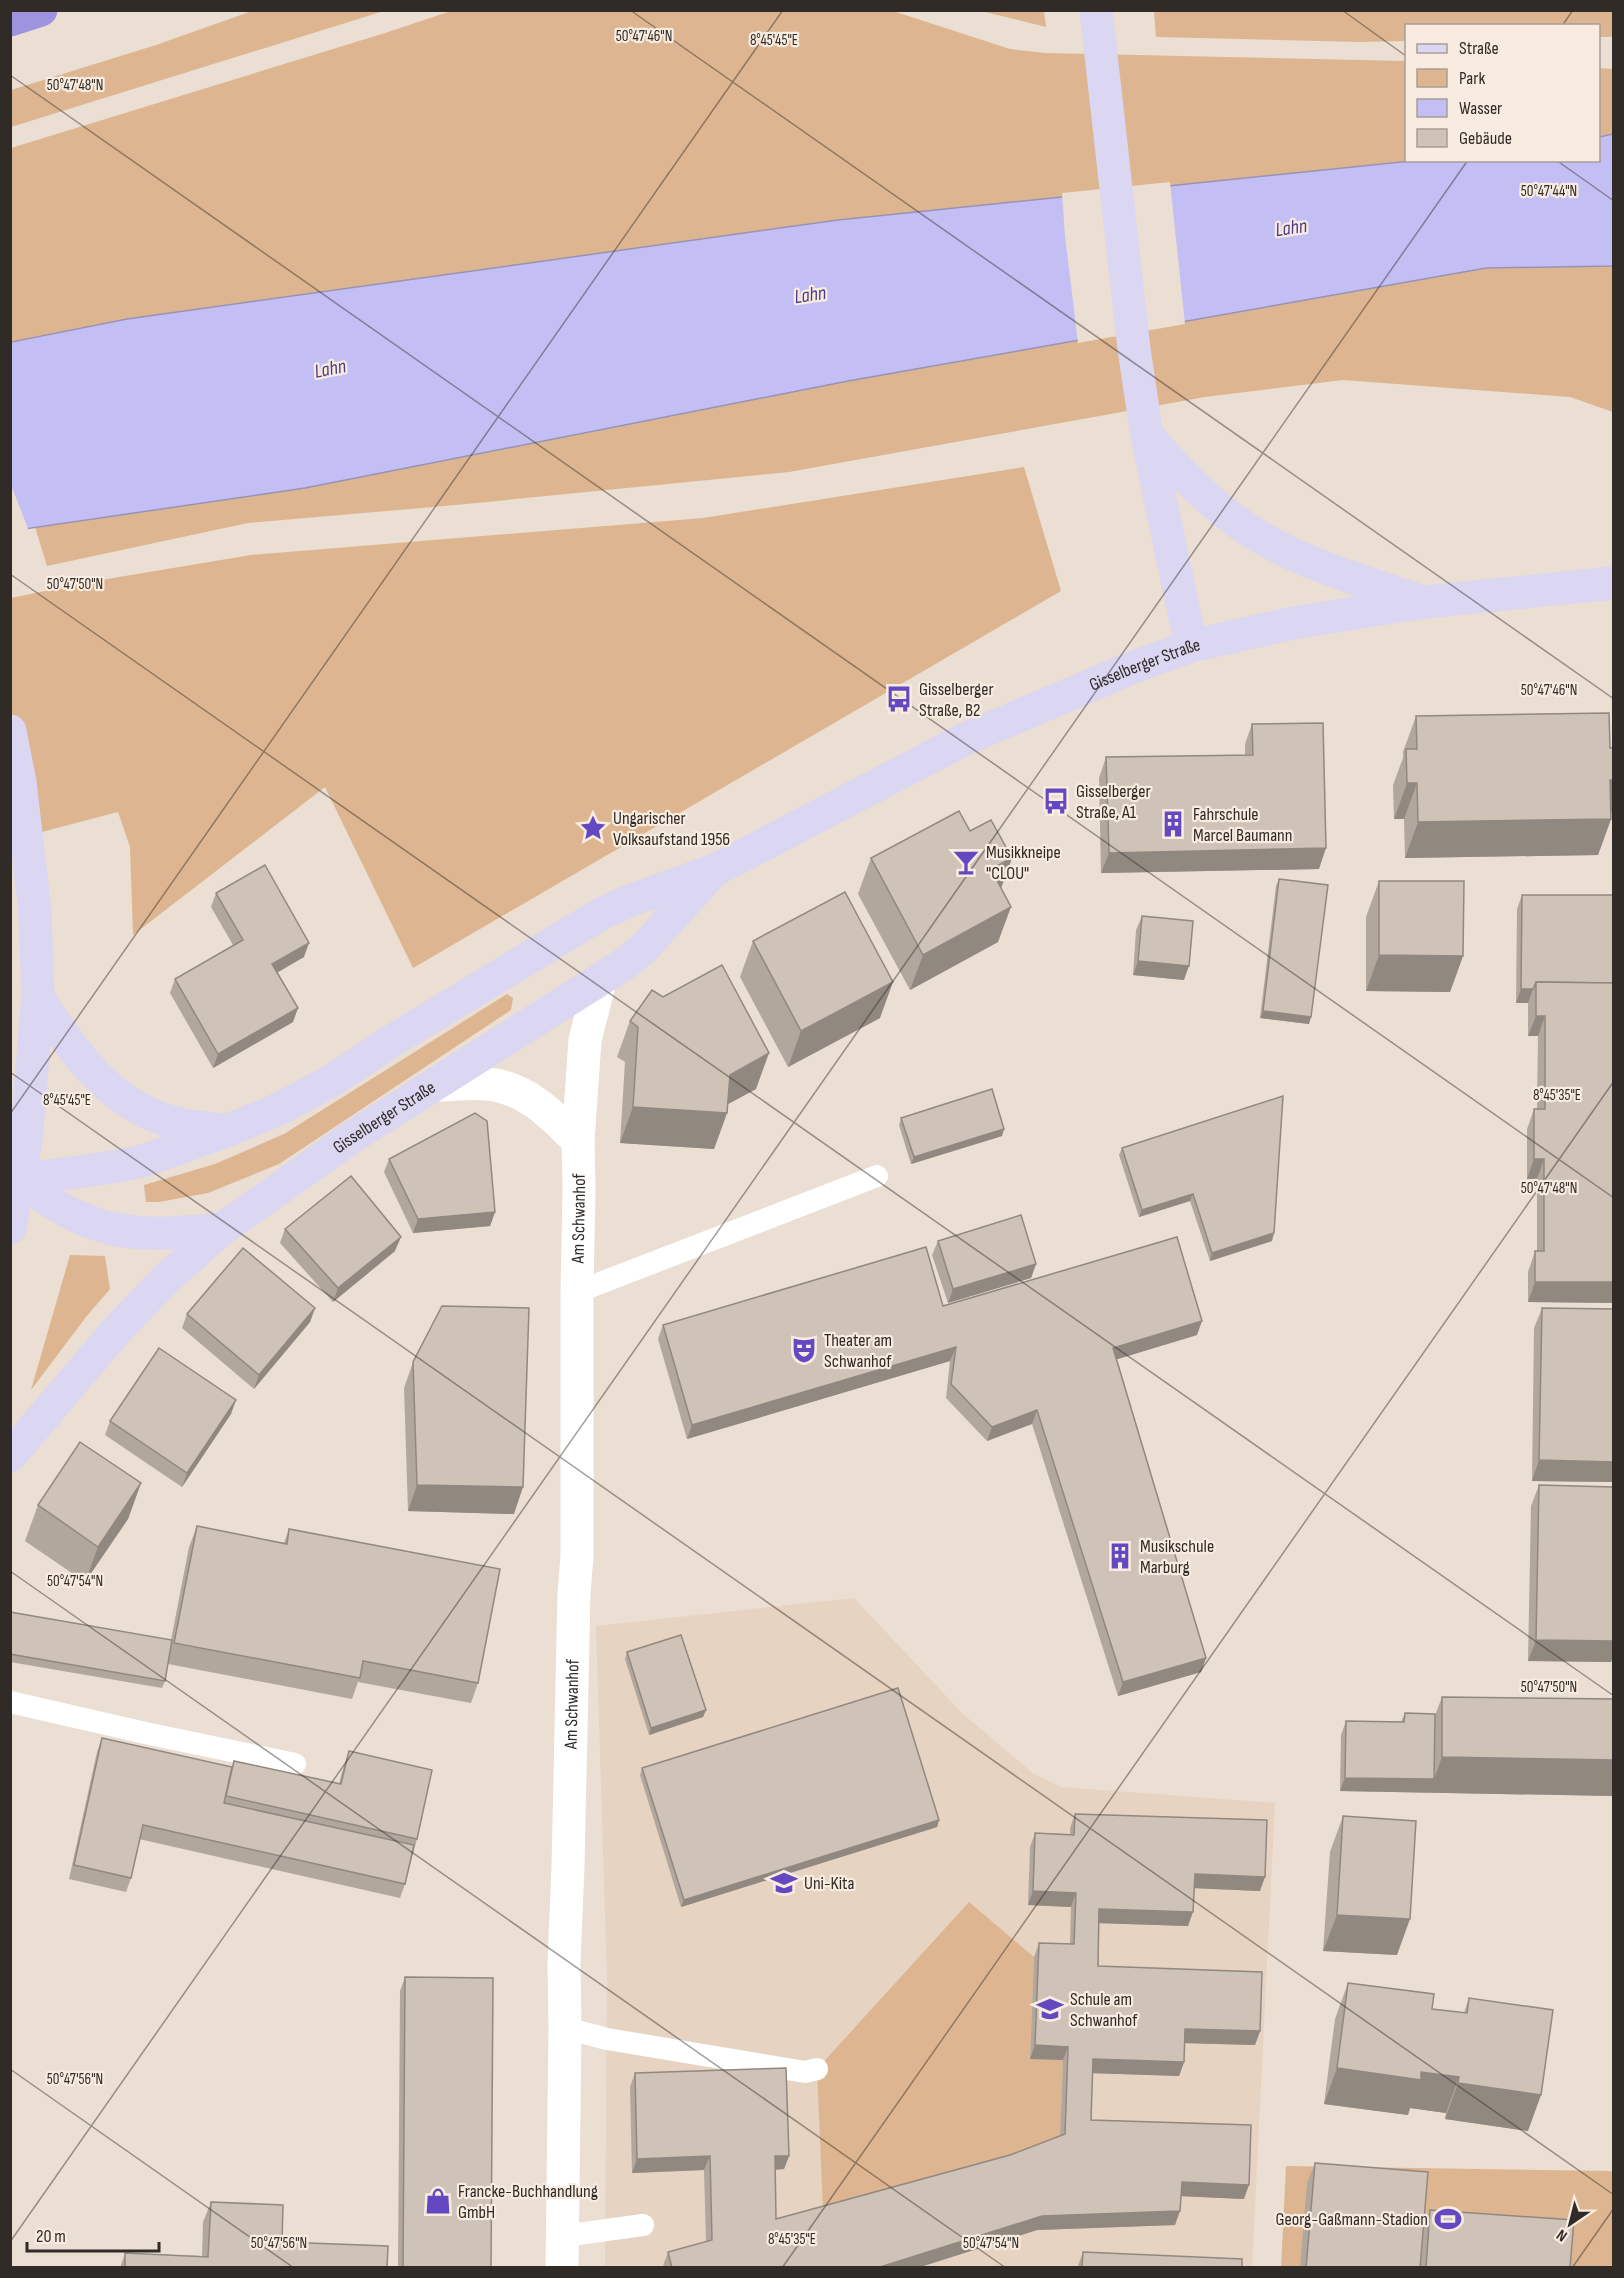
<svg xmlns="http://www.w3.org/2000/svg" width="1624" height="2278" font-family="'Sofia Sans Condensed',sans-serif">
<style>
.built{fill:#e6d3c2}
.green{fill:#ddb691}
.water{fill:#c3bff4;stroke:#9793b6;stroke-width:1.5}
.pier{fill:#ebded2}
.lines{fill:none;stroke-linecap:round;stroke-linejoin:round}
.service{stroke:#fff;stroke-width:22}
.minor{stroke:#fff;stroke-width:33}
.secondary{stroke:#dbd6f2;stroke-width:33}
.trunk{stroke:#9e93de;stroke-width:33}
.wall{fill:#b2a79d}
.shaded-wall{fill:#918880}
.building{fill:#cfc2b7;stroke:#918880;stroke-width:1.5}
.ticks{fill:none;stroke:#302b26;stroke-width:1.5;stroke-opacity:0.45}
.labels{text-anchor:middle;stroke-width:4.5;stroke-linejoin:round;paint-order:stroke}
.street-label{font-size:18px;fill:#302b26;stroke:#f8ebdf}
.poi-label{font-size:18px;fill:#302b26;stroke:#f8ebdf;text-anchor:start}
.water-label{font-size:20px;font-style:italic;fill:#4b3d8a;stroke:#f8ebdf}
.ticks-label{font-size:15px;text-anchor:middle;fill:#302b26;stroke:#f8ebdf;stroke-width:4.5;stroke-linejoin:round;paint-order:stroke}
</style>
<rect width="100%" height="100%" fill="#ebded2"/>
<path class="built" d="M854,1598L962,1713L1034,1774L1061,1787L1275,1803L1252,2267H605L607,1978L596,1626Z"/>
<g class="green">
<path d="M252,11H384L11,127V90L156,45Z"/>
<path d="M451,11H893L1010,49L1046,53L1406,61V160L1411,161L838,220L11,342V148L385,33Z"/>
<path d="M981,11H1044L1046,27Z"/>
<path d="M1154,11H1613V37H1599L1598,26H1406V41L1359,42L1156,37Z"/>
<path d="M1599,68L1613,69L1614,134L1599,137Z"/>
<path d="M1613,266V412L1570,397L1343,380L1205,397L789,472L456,505L248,523L47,566L35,527L305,488L848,381L1486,268Z"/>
<path d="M1024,467L1061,591L413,968L325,787L133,935L130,847L118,812L11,840V598L89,582L251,555L703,518Z"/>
<path d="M507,994L513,998L511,1010L279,1164L208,1193L159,1202H146L144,1185L215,1164L284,1134Z"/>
<path d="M70,1255L105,1256L110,1289L86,1317L31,1390Z"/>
<path d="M969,1902L1034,1957L1030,2059L1063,2060L1060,2148L823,2211L817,2069Z"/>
<path d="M1286,2166L1613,2171V2267L1281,2268Z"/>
</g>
<path class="water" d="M1613,134V266L1486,268L848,381L305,488L11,531V342L127,319L838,220L1411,161L1598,160L1599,137Z"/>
<g class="pier">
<path d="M1170,182L1185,324L1078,343L1065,236L1062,193Z"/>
<path d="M11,485L29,531L10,534Z"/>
</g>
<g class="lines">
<g class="service">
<path d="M577,1292L877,1176"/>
<path d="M10,1702L150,1734L295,1764"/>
<path d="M565,2028L607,2039L805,2072L817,2069"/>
<path d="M563,2236L643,2225"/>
</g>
<g class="minor">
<path d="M435,1085C452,1085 471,1082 488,1084C527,1088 552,1115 578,1141"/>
<path id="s1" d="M562,2268L565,2028L564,1963L568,1867L574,1593L577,1556V1292L579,1189L578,1141L585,1040L600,981"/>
</g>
<g class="secondary">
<path d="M1096,10L1134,349L1147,436L1191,646"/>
<path d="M1148,436C1183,476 1219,514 1265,540C1313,567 1368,583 1420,601"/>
<path d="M10,731L20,782L35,912L38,997L26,1141L10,1228"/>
<path d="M38,997C73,1052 112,1109 180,1124C194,1127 208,1128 222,1130"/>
<path id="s2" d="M20,1180L119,1166L146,1160L226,1131L277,1110L331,1081L390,1042L601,914L629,901L715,870L965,739L1129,669L1191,646L1293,623L1424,602L1614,583"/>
<path d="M20,1180C94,1237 131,1238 222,1229"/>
<path id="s3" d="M10,1456L116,1331L166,1279L222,1229L352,1137L626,963L644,948L711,874"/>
</g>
<path class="trunk" d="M10,20L41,10"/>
</g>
<g class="wall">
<path d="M1416,716L1614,748V807L1611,814V819L1598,855L1405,858L1404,819H1394L1393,785L1403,758V752Z"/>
<path d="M1252,724L1319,869L1101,873L1099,778L1106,757L1245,755V744Z"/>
<path d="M970,831L1012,858L1001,887L998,942L910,990L858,894L871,858Z"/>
<path d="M1279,879L1309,1024L1260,1018L1276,886Z"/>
<path d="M1379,881L1463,956L1450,992L1366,991V917Z"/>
<path d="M216,893L304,957L277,973L293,1022L213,1068L170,993L175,979L233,945L211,907Z"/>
<path d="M1522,895L1614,1303L1528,1302V1272L1535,1251H1537V1179H1527V1129L1534,1109H1537L1538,1036H1528V1003H1516L1517,909Z"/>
<path d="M1142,916L1184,980L1133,975L1136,930Z"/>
<path d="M753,941L880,1018L788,1067L740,977Z"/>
<path d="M630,1021L756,1089L728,1104L727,1113L714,1149L620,1143L625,1062L617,1057Z"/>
<path d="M901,1118L1002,1136L911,1164L899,1125Z"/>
<path d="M1122,1148L1272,1241L1210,1261L1190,1201L1139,1217L1119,1155Z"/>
<path d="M389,1159L495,1212L490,1226L413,1233L384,1172Z"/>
<path d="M285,1229L395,1251L333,1302L280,1243Z"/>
<path d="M938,1241L1036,1264L1031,1278L948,1303L932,1255Z"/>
<path d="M943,1306L1197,1335L1117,1359L1206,1658L1201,1672L1118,1696L1032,1424L987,1441L946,1398L950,1361L687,1439L658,1339L663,1325Z"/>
<path d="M315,1308L310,1322L254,1389L182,1328L187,1314Z"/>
<path d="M1542,1308L1614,1309V1477L1612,1482L1532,1481L1534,1328Z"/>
<path d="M413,1362L514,1514L408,1511L404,1388Z"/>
<path d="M231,1414L182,1487L105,1435L110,1421Z"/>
<path d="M141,1483L128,1519L85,1582L25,1541L38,1505Z"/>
<path d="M1539,1485L1614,1487V1655L1611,1662L1528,1661L1531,1506Z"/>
<path d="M197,1526L284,1543L289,1529L478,1683L471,1703L358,1682L352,1699L168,1664L165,1681L162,1688L10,1662V1612L171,1640L189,1547Z"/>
<path d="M627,1652L706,1710L703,1717L649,1735L625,1659Z"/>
<path d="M1442,1697L1614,1699V1796L1340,1791L1341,1735L1346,1721L1401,1722L1405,1713L1434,1718Z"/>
<path d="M102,1738L232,1767L234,1761L339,1784L342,1772L349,1751L417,1839L405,1884L400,1898L139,1839L131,1878L126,1892L69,1879L97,1752Z"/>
<path d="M642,1768L939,1820L937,1827L681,1907L640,1775Z"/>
<path d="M1075,1814L1260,1891L1194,1888L1188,1926L1099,1923L1098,1966L1260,2031L1255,2045L1185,2043L1184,2062L1179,2076L1092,2073L1091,2120L1244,2199L1181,2196L1175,2225L1037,2230L917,2268H663V2266L668,2252L706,2242L704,2170L632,2173L630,2087L635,2073L789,2156L784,2169L775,2170L776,2219L1010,2155L1060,2136L1063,2060L1030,2059L1034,1957L1039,1943L1070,1944L1071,1907L1028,1905L1030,1847L1035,1833L1070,1834V1828Z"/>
<path d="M1343,1816L1397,1955L1323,1951L1330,1852Z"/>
<path d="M405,1977L491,2268H398L400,1991Z"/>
<path d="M1348,1983L1432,2009L1464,2013L1469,1998L1528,2131L1445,2119L1446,2113L1410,2108L1408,2115L1324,2104L1335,2019Z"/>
<path d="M1315,2163L1423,2229L1430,2210L1570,2268H1300L1307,2183Z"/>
<path d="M211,2202L282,2242L387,2268H120L125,2253L202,2256L203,2222Z"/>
<path d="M1083,2252L1082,2268H1077Z"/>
</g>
<g class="shaded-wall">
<path d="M1610,780H1614V807L1610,816Z"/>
<path d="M1407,783H1417L1404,819H1394Z"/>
<path d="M1611,819L1598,855L1405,858L1418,822Z"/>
<path d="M1326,848L1319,869L1101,873L1109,853Z"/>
<path d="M1012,858L999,894L991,869Z"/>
<path d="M1011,907L998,942L910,990L923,955Z"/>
<path d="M309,943L304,957L267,978L272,964Z"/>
<path d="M1379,955L1463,956L1450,992L1366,991Z"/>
<path d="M1138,961L1189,966L1184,980L1133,975Z"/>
<path d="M893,982L880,1018L788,1067L801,1031Z"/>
<path d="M1521,989H1533L1528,1003H1516Z"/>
<path d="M298,1008L293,1022L213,1068L218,1054Z"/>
<path d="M1263,1011L1311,1017L1309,1024L1260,1018Z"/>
<path d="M1536,1016H1545L1538,1036H1528Z"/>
<path d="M769,1053L756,1089L717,1110L730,1075Z"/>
<path d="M633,1107L727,1113L714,1149L620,1143Z"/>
<path d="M1004,1129L1002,1136L911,1164L914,1157Z"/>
<path d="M1534,1159H1544L1537,1179H1527Z"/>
<path d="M1193,1194L1190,1201L1139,1217L1142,1210Z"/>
<path d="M495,1212L490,1226L413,1233L418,1219Z"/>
<path d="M1274,1233L1272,1241L1210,1261L1212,1253Z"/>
<path d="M401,1237L395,1251L333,1302L338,1288Z"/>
<path d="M1036,1264L1031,1278L948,1303L953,1289Z"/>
<path d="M1535,1282H1614V1303L1528,1302Z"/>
<path d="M315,1308L310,1322L254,1389L259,1375Z"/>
<path d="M1202,1321L1197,1335L1108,1362L1113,1348Z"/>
<path d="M956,1347L950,1361L687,1439L692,1425Z"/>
<path d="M236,1400L231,1414L182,1487L187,1473Z"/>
<path d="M1037,1410L1032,1424L987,1441L992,1427Z"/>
<path d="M1539,1460L1614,1462V1477L1612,1482L1532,1481Z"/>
<path d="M141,1483L128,1519L85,1582L98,1547Z"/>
<path d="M417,1485L523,1487L514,1514L408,1511Z"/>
<path d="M1536,1640L1614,1641V1655L1611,1662L1528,1661Z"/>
<path d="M1206,1658L1201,1672L1118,1696L1123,1682Z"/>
<path d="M706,1710L703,1717L649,1735L651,1728Z"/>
<path d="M1442,1757L1614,1760V1796L1340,1791L1345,1778L1434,1779Z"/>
<path d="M939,1820L937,1827L681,1907L684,1900Z"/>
<path d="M1195,1874L1265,1877L1260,1891L1190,1888Z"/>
<path d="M1033,1891L1076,1893L1071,1907L1028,1905Z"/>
<path d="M1099,1909L1193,1912L1188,1926L1094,1923Z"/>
<path d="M1337,1915L1410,1919L1397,1955L1323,1951Z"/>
<path d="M1185,2029L1260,2031L1255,2045L1180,2043Z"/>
<path d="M1035,2045L1068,2047L1063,2060L1030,2059Z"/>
<path d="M1093,2059L1184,2062L1179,2076L1088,2073Z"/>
<path d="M1337,2068L1421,2072L1459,2077L1446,2113L1410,2108L1408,2115L1324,2104Z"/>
<path d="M1458,2083L1541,2095L1528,2131L1445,2119Z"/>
<path d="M710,2156L704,2170L632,2173L637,2159Z"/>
<path d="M775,2156H789L784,2169L769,2170Z"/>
<path d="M1182,2182L1249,2185L1244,2199L1177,2196Z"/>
<path d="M1180,2211L1175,2225L1037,2230L917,2268H877L1042,2216Z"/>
</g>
<g class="building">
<path d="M1609,713L1610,748H1614V780H1610L1611,819L1418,822L1417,783H1407L1406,749H1417L1416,716Z"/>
<path d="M1323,723L1326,848L1109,853L1106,757L1253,755L1252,724Z"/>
<path d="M959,811L970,831L991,820L1012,858L991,869L1011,907L923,955L871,858Z"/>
<path d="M265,865L309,943L272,964L298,1008L218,1054L175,979L243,940L216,893Z"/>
<path d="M1279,879L1328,885L1311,1017L1263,1011Z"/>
<path d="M1379,881H1464L1463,956L1379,955Z"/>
<path d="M845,892L893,982L801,1031L753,941Z"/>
<path d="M1522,895H1614V983L1536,982L1533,989H1521Z"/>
<path d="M1142,916L1193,921L1189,966L1138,961Z"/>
<path d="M722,965L769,1053L730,1075L727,1113L633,1107L638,1027L630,1021L652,990L663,997Z"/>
<path d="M1536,982L1614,983V1282H1535V1251H1544V1159H1534V1109H1545V1016H1536Z"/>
<path d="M992,1089L1004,1129L914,1157L901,1118Z"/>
<path d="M1283,1096L1274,1233L1212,1253L1193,1194L1142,1210L1122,1148Z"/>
<path d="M475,1113L487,1121L495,1212L418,1219L389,1159Z"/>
<path d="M351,1176L401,1237L338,1288L285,1229Z"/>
<path d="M1021,1215L1036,1264L953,1289L938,1241Z"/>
<path d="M1177,1237L1202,1321L1113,1348L1206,1658L1123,1682L1037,1410L992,1427L951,1384L956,1347L692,1425L663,1325L926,1247L943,1306Z"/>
<path d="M243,1248L315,1308L259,1375L187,1314Z"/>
<path d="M442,1306L529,1308L523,1487L417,1485L413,1362Z"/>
<path d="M1542,1308L1614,1309V1462L1539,1460Z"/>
<path d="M159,1348L236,1400L187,1473L110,1421Z"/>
<path d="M80,1442L141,1483L98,1547L38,1505Z"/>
<path d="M1539,1485L1614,1487V1641L1536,1640Z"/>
<path d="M197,1526L287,1544L289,1529L500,1569L478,1683L363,1661L360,1678L174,1643Z"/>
<path d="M10,1612L172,1640L165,1681L10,1654Z"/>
<path d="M681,1635L706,1710L651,1728L627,1652Z"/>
<path d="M898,1688L939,1820L684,1900L642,1768Z"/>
<path d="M1442,1697L1614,1699V1760L1442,1757Z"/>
<path d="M1405,1713L1435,1714L1434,1779L1345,1778L1346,1721L1404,1722Z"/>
<path d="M102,1738L232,1767L224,1803L414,1845L405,1884L143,1825L131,1878L74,1865Z"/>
<path d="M349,1751L432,1770L417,1839L226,1796L234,1761L341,1784Z"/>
<path d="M1075,1814L1267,1820L1265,1877L1195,1874L1193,1912L1099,1909L1098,1966L1262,1972L1260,2031L1185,2029L1184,2062L1093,2059L1091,2120L1251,2125L1249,2185L1182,2182L1180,2211L1042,2216L877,2268H672L668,2252L712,2240L710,2156L637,2159L635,2073L786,2068L789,2156H775L776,2219L1010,2155L1065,2134L1068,2047L1035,2045L1039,1943L1074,1944L1076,1893L1033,1891L1035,1833L1074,1835Z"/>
<path d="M1343,1816L1416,1821L1410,1919L1337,1915Z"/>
<path d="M405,1977L493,1978L491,2268H403Z"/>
<path d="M1348,1983L1434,1994L1432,2009L1467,2013L1469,1998L1553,2010L1541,2095L1458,2083L1459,2077L1421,2072V2080L1337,2068Z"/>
<path d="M1315,2163L1428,2172L1420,2268H1306Z"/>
<path d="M211,2202L283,2205L282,2242L388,2246L387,2268H125V2253L208,2257Z"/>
<path d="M1430,2210L1574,2220L1570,2268H1426Z"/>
<path d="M1083,2252L1242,2259V2268H1082Z"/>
</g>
<path class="ticks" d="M630,10L1614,699M1342,10L1406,56M1562,26L1573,10M10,75L1614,1198M1556,160L1614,201M10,574L1614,1696M10,1072L1614,2195M10,1114L783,10M10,1571L1006,2268M10,2069L294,2268M10,2242L1468,160M782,2268L1614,1081M1572,2268L1614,2208"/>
<defs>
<g id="bus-bare" transform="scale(2.07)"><path d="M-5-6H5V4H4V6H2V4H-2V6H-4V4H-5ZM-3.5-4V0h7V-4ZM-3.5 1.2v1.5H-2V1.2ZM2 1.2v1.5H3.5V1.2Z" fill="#6448c1" stroke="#f8ebdf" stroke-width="2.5" paint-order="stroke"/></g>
<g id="building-bare" transform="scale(2.07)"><path d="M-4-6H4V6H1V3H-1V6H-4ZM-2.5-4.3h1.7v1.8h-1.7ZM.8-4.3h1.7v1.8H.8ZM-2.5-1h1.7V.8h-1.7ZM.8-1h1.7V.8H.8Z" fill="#6448c1" stroke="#f8ebdf" stroke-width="2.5" paint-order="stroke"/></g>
<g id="sight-bare" transform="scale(2.07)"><path d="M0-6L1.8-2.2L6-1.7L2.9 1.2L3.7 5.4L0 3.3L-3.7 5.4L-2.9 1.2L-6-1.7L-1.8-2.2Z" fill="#6448c1" stroke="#f8ebdf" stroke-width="2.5" paint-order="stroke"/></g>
<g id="bar-bare" transform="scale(2.07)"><path d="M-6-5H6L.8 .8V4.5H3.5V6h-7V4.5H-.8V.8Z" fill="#6448c1" stroke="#f8ebdf" stroke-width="2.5" paint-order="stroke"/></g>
<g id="theatre-bare" transform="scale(2.07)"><path d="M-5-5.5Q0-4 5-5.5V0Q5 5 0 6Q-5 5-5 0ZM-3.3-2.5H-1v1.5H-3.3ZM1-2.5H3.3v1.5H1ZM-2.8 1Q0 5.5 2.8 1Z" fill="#6448c1" stroke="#f8ebdf" stroke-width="2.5" paint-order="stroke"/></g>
<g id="school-bare" transform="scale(2.07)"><path d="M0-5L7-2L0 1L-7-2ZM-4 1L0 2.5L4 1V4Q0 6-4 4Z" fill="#6448c1" stroke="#f8ebdf" stroke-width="2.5" paint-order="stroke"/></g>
<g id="shop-bare" transform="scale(2.07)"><path d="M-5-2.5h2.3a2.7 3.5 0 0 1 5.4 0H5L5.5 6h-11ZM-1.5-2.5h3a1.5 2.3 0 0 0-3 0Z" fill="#6448c1" stroke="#f8ebdf" stroke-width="2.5" paint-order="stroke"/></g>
<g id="stadium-bare" transform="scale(2.07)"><path d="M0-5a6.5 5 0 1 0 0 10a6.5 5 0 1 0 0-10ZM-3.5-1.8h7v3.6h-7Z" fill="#6448c1" stroke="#f8ebdf" stroke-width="2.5" paint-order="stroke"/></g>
</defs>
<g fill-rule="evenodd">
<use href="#bus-bare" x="899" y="699"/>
<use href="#bus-bare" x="1056" y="801"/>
<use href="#building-bare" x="1173" y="824"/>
<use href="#sight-bare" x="593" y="828"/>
<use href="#bar-bare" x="966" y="862"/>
<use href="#theatre-bare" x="804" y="1350"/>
<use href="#building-bare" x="1120" y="1556"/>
<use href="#school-bare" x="784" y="1883"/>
<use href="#school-bare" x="1050" y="2009"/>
<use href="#shop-bare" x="438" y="2201"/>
<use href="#stadium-bare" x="1448" y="2219"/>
</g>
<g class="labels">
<g class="street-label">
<text dy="6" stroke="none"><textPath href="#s2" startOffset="1246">Gisselberger Straße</textPath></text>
<text dy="6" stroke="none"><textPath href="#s3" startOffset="508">Gisselberger Straße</textPath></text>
<text dy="6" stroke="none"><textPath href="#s1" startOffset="1050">Am Schwanhof</textPath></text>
<text dy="6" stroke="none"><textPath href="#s1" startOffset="564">Am Schwanhof</textPath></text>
</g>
<g class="poi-label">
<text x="919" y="695">Gisselberger<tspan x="919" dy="21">Straße, B2</tspan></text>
<text x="1076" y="797">Gisselberger<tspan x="1076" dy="21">Straße, A1</tspan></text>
<text x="1193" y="820">Fahrschule<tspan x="1193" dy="21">Marcel Baumann</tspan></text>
<text x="613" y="824">Ungarischer<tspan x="613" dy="21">Volksaufstand 1956</tspan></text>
<text x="986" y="858">Musikkneipe<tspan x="986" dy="21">"CLOU"</tspan></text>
<text x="824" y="1346">Theater am<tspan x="824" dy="21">Schwanhof</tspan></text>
<text x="1140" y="1552">Musikschule<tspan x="1140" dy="21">Marburg</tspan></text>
<text x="804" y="1889">Uni-Kita</text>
<text x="1070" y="2005">Schule am<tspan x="1070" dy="21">Schwanhof</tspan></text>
<text x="458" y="2197">Francke-Buchhandlung<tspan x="458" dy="21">GmbH</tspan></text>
<text x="1428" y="2225" text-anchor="end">Georg-Gaßmann-Stadion</text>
</g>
<g class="water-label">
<text transform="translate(1291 227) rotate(-8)" y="7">Lahn</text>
<text transform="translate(810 294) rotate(-8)" y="7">Lahn</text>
<text transform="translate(330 368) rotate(-11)" y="7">Lahn</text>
</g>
</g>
<g class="ticks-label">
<text x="644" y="41">50°47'46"N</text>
<text x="774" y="45">8°45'45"E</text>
<text x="75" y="90">50°47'48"N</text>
<text x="1549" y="196">50°47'44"N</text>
<text x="75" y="589">50°47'50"N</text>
<text x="1549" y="695">50°47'46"N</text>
<text x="1557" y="1100">8°45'35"E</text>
<text x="67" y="1105">8°45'45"E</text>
<text x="1549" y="1193">50°47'48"N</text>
<text x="75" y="1586">50°47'54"N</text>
<text x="1549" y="1692">50°47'50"N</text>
<text x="75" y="2084">50°47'56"N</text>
<text x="792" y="2244">8°45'35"E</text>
<text x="279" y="2248">50°47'56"N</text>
<text x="991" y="2248">50°47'54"N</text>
</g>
<rect width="1624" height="2278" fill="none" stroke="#302b26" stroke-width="24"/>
<rect x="1405" y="24" width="195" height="138" fill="#f8ebdf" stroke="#a89e95" stroke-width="1.5"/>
<rect x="1417" y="44" width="30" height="9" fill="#dbd6f2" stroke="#a89e95" stroke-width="1.5"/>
<text x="1459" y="54" font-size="18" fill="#302b26">Straße</text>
<rect x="1417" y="69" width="30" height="18" fill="#ddb691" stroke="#a89e95" stroke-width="1.5"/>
<text x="1459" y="84" font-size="18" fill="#302b26">Park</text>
<rect x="1417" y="99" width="30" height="18" fill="#c3bff4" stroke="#a89e95" stroke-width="1.5"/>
<text x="1459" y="114" font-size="18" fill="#302b26">Wasser</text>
<rect x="1417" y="129" width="30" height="18" fill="#cfc2b7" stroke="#a89e95" stroke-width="1.5"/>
<text x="1459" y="144" font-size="18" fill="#302b26">Gebäude</text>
<g transform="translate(1570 2224) rotate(215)" stroke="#f8ebdf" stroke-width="4.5" paint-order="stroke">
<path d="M0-4.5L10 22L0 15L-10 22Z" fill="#302b26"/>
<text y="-9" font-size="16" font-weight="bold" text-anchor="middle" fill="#302b26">N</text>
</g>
<path d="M27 2242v9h132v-9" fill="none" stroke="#302b26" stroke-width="3"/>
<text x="36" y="2242" font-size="18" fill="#302b26" stroke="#f8ebdf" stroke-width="4.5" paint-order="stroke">20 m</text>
</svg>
